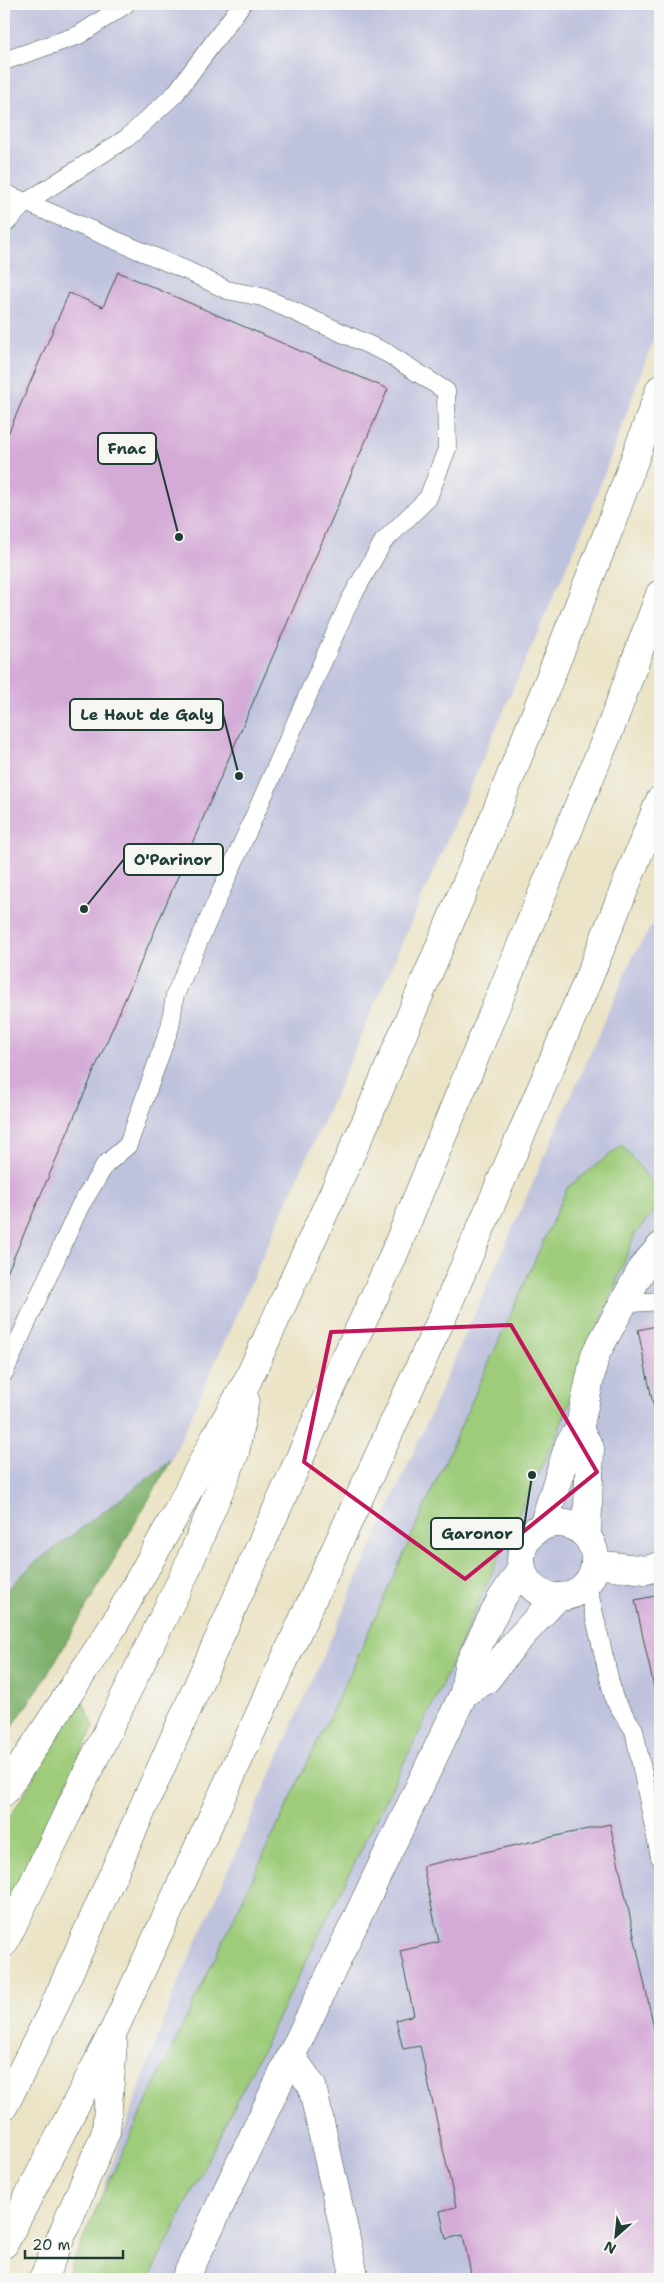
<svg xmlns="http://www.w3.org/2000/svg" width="664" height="2283" font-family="'Shantell Sans',sans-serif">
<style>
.industrial{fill:#bfc2dd}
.green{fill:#9ecc7a;stroke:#5e8457}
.forest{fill:#7eb06a;stroke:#4e764f}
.building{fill:#d4aad7}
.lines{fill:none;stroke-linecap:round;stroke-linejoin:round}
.lane-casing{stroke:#3e564a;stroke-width:19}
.street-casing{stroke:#3e564a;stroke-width:29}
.highway-casing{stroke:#3e564a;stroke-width:29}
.lane{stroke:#fff;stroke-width:18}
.street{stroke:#fff;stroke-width:28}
.highway{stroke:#fff;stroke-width:28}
.marked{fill:none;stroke:#c2185b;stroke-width:4;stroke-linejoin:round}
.leader{fill:none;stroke:#1f3d34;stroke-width:2}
.callout-dot{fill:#1f3d34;stroke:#f6f6f2;stroke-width:2}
.callout{fill:#f6f6f2;stroke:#1f3d34;stroke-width:2}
.callout-label{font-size:16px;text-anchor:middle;font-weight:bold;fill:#1f3d34}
</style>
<rect width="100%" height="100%" fill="#f6f6f2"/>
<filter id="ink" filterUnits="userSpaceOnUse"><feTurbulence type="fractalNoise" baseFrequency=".02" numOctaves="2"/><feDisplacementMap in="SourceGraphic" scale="10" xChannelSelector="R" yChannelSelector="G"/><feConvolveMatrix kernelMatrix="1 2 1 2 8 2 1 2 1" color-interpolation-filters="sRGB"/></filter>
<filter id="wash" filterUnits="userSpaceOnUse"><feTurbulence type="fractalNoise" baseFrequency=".0096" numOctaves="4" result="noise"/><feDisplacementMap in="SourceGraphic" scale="20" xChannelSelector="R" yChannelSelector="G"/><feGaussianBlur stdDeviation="1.12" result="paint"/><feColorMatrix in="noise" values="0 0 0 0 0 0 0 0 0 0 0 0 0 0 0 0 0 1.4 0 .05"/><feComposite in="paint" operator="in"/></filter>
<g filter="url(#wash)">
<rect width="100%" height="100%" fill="#ebe3c5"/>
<g class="industrial">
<path d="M4,4H660V322L590,513L360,1039L171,1461L32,1565L4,1593Z"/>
<path d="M660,913V2279H71L173,1995L634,954Z"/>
</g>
<g class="green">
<path d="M622,1145L660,1193V1204L635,1234L558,1432L511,1530L438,1694L149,2279H66L96,2209L358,1656L567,1188Z"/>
<path d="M81,1699L94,1726L4,1916V1827Z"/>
</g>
<path class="forest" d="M171,1461L46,1677L4,1739V1593L32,1565Z"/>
<g id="blocks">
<g class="building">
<path d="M118,272L388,389L4,1280V443L69,293L103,307Z"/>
<path d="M660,1325V1434H659L638,1330Z"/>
<path d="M660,1595V1710L659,1711L635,1600Z"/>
<path d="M610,1824L660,2056V2279H472L463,2235L446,2239L440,2211L456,2207L420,2046L403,2049L396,2020L414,2015L400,1951L439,1942L423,1866Z"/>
</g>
</g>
</g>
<g filter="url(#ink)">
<use href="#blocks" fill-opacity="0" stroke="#3e564a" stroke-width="1"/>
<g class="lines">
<g class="lane-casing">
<g id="lane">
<path d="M4,61L79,35L126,4"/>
<path d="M4,193L188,271L227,290L262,297L387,353L446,391L447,449L428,498L383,542L350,600L175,995L170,1027L128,1145L105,1165L80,1206L4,1373"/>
<path d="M4,225L25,203L127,138L175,94L242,4"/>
<path d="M625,1300L633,1303L660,1301"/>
<path d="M587,1584L614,1699L634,1730L660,1857"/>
</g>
</g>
<g class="street-casing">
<g id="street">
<path d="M579,1430L590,1448L587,1537"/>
<circle cx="558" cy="1560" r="37"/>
<path d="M543,1526L569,1444L579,1430L595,1355L643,1267L660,1247"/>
<path d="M595,1564L646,1570L660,1566"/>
<path d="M464,1693L486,1680L514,1644L557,1597"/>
<path d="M291,2056L312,2086L355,2279"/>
<path d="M185,2279L464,1693L468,1666L500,1601L522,1568"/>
</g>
</g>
<g class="highway-casing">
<g id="highway">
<path d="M4,1792L114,1625L177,1512L215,1438L247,1382L367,1119L491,825L610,527L660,389"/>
<path d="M4,1943L185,1573L235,1453L245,1399"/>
<path d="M4,2106L51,2013L323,1406L391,1261L612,724L660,594"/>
<path d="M4,2244L114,2030L442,1318L587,982L660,800"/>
<path d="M43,2279L106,2132L113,2044"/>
</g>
</g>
<use href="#lane" class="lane"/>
<use href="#street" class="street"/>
<use href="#highway" class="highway"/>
</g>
</g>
<path class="marked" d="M511,1325L597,1472L465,1579L304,1462L331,1332Z"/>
<path class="leader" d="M179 537L156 448M239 776L223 714M84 909L124 859M532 1475L523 1534"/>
<g class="callout-dot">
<circle cx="179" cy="537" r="5"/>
<circle cx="239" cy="776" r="5"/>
<circle cx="84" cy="909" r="5"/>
<circle cx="532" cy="1475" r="5"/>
</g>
<g class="callout">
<rect x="98" y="433" width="58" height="31" rx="5"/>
<rect x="70" y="699" width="153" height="31" rx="5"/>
<rect x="124" y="844" width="99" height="31" rx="5"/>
<rect x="431" y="1518" width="92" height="31" rx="5"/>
</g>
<g class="callout-label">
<text x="127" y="454">Fnac</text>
<text x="147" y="720">Le Haut de Galy</text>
<text x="173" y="865">O'Parinor</text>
<text x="477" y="1539">Garonor</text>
</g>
<rect width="664" height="2283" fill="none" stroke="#f6f6f2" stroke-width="20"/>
<g transform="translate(616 2236) rotate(207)" stroke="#f6f6f2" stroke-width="4" paint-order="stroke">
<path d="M0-4L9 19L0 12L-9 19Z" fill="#1f3d34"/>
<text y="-8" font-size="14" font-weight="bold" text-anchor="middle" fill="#1f3d34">N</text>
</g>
<path d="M25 2250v8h98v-8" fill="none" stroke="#1f3d34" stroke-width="2.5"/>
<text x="32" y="2250" font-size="15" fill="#1f3d34" stroke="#f6f6f2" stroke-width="4" paint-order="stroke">20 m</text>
</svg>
